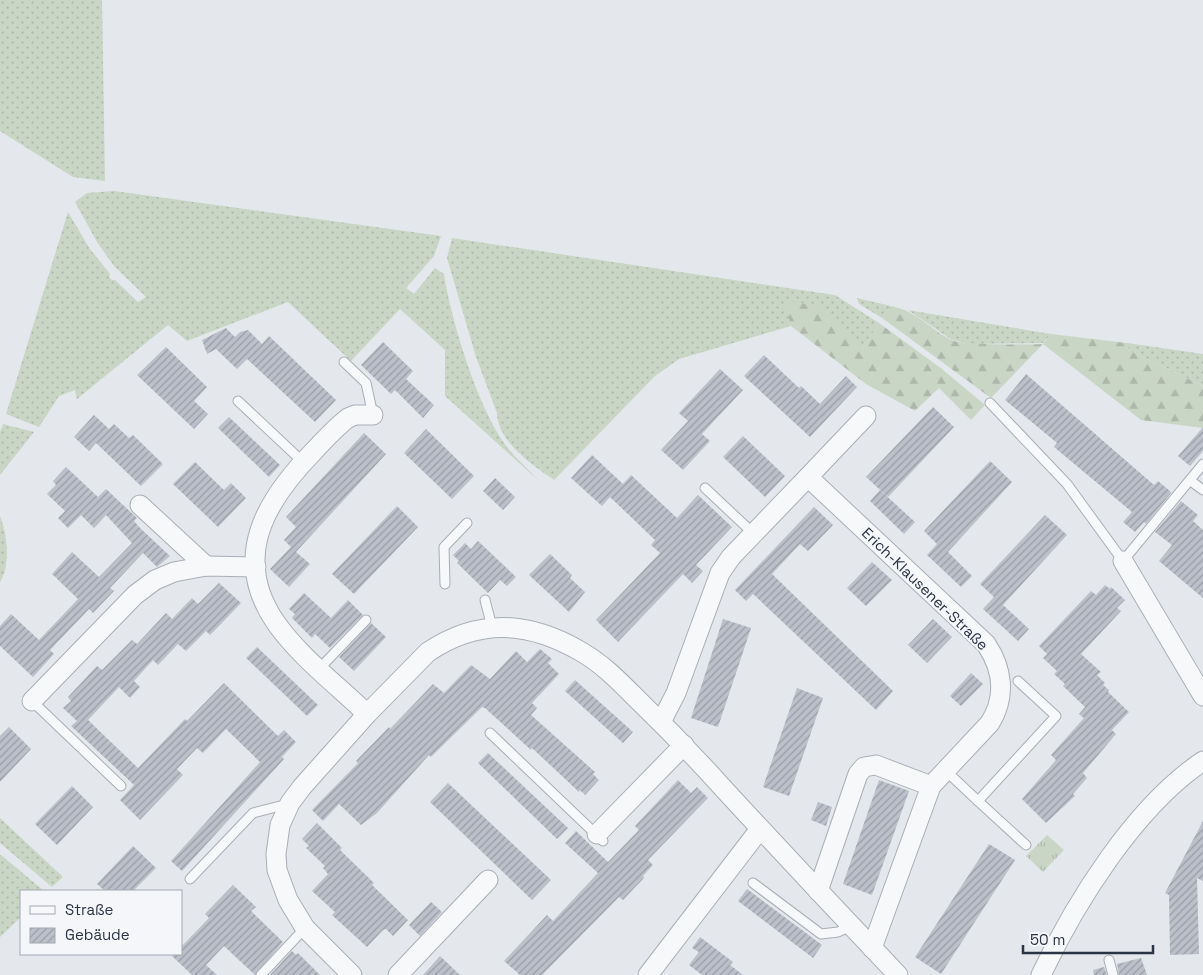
<svg xmlns="http://www.w3.org/2000/svg" width="1203" height="975" font-family="'Space Grotesk',sans-serif">
<style>
.grass{fill:url(#grass-dots)}
.forest{fill:url(#forest-firs)}
.park{fill:url(#park-tufts)}
.building{fill:url(#building-hatch)}
.lines{fill:none;stroke-linecap:round;stroke-linejoin:round}
.lane-casing{stroke:#a9aeb7;stroke-width:11}
.street-casing{stroke:#a9aeb7;stroke-width:21}
.lane{stroke:#f7f8fa;stroke-width:9}
.street{stroke:#f7f8fa;stroke-width:19}
.labels{text-anchor:middle;stroke-width:4.5;stroke-linejoin:round;paint-order:stroke}
.street-label{font-size:15px;fill:#2b3445;stroke:#f4f6f9}
</style>
<defs>
<pattern id="grass-dots" width="8" height="8" patternUnits="userSpaceOnUse" patternTransform="scale(1.25)"><rect width="8" height="8" fill="#c9d6c5"/><path d="M2 2h.1M6 6h.1" fill="none" stroke="#adb8ab" stroke-width="1.8" stroke-linecap="round"/></pattern>
<pattern id="forest-firs" width="22" height="20" patternUnits="userSpaceOnUse" patternTransform="scale(1.25)"><rect width="22" height="20" fill="#c9d6c5"/><path d="M5 1l3.5 6h-7zM16 11l3.5 6h-7z" fill="#adb8ab"/></pattern>
<pattern id="park-tufts" width="24" height="20" patternUnits="userSpaceOnUse" patternTransform="scale(1.25)"><rect width="24" height="20" fill="#c9d6c5"/><path d="M3 7l-1-3M5 7V3M7 7l1-3M15 17l-1-3M17 17v-4M19 17l1-3" fill="none" stroke="#adb8ab"/></pattern>
<pattern id="building-hatch" width="6" height="6" patternUnits="userSpaceOnUse" patternTransform="scale(1.25)"><rect width="6" height="6" fill="#bbc0ca"/><path d="M-1 1l2-2M0 6l6-6M5 7l2-2" fill="none" stroke="#989da6"/></pattern>
</defs>
<rect width="100%" height="100%" fill="#e4e7ec"/>
<g class="grass">
<path d="M0,0H102L105,181L73,177L0,131Z"/>
<path d="M114,191L441,236L434,256L406,288L414,294L435,268L444,274C451,320 477,405 504,443C513,456 527,468 538,480L445,396V350L400,309L351,361L288,302L187,341L168,325L77,399L75,390L59,396L39,427L6,414L68,212L90,249L110,274L109,277L112,280H115L138,302L146,297L114,266L97,242L75,202L87,193Z"/>
<path d="M452,238L835,295L879,323L863,348L785,300L791,326L679,359L655,376L554,480C532,465 498,442 497,413L476,357L447,258Z"/>
<path d="M857,298L891,306L882,318L859,304Z"/>
<path d="M908,310L1051,334L1043,343L971,344L952,340Z"/>
<path d="M1127,343L1203,354V386L1128,350Z"/>
<path d="M3,424L34,432L0,475V432Z"/>
<path d="M0,516C7,534 11,565 0,582Z"/>
<path d="M0,818L63,877L52,887L0,843Z"/>
<path d="M0,854L44,891H21V917L0,937Z"/>
</g>
<g class="forest">
<path d="M784,300L819,307L863,348L879,323L942,369L985,405L971,420L939,388L915,411L866,384L791,326Z"/>
<path d="M891,306C919,312 928,328 951,340C961,345 1028,345 1043,344L1051,334L1127,343L1128,350L1203,386V428L1141,420L1043,344L991,398L882,318Z"/>
</g>
<path class="park" d="M1047,835L1064,850L1043,872L1026,856Z"/>
<g class="building">
<path d="M226,328L235,337L240,332L248,330L262,344L269,336L336,400L315,422L247,359L237,369L216,349L207,354L202,340Z"/>
<path d="M383,342L413,371L406,379L434,405L423,418L395,390L391,394L361,365Z"/>
<path d="M166,347L207,387L194,401L208,414L194,429L137,375Z"/>
<path d="M764,355L799,388L801,386L820,404L846,376L857,387L810,437L744,376Z"/>
<path d="M720,369L743,390L702,434L710,441L683,470L661,450L688,421L679,413Z"/>
<path d="M1026,374L1154,485L1158,481L1170,491L1171,493L1146,524L1144,522L1135,532L1123,522L1132,512L1054,447L1057,443L1005,400Z"/>
<path d="M933,407L954,427L888,497L866,477Z"/>
<path d="M94,415L109,429L114,424L129,438L133,435L163,464L141,486L96,443L89,451L74,437Z"/>
<path d="M229,417L280,465L269,477L218,428Z"/>
<path d="M1203,427V451L1190,466L1178,456Z"/>
<path d="M426,429L474,476L452,499L404,453Z"/>
<path d="M364,433L386,454L296,552L310,564L289,587L270,569L291,547L284,540L296,527L286,517Z"/>
<path d="M743,436L785,476L765,497L723,457Z"/>
<path d="M592,455L623,484L631,475L677,518L698,495L732,527L696,565L703,571L692,583L683,574L618,642L596,620L660,553L651,545L655,540L610,497L602,506L571,478Z"/>
<path d="M990,461L1012,482L948,552L972,576L961,587L927,555L937,544L924,531Z"/>
<path d="M195,462L224,490L231,483L246,498L218,527L173,484Z"/>
<path d="M66,467L98,497L106,489L137,518L134,521L141,529L170,556L157,567L143,553L110,588L114,591L93,613L89,609L50,650L54,654L33,677L0,646V626L11,614L39,640L78,599L52,574L72,552L99,577L132,543L106,515L94,528L81,515L68,528L58,518L65,511L47,494L56,485L53,481Z"/>
<path d="M495,478L515,497L503,510L483,491Z"/>
<path d="M880,490L915,522L904,534L870,501Z"/>
<path d="M1181,501L1198,515L1193,521L1203,530V598L1159,561L1172,545L1155,532Z"/>
<path d="M397,506L418,527L354,594L332,574Z"/>
<path d="M814,507L833,525L808,551L800,544L772,574L893,691L876,710L753,594L746,601L735,590Z"/>
<path d="M1045,515L1067,535L1003,605L1029,629L1018,641L983,609L994,597L980,584Z"/>
<path d="M478,541L516,577L507,586L500,580L488,593L457,563L459,561L453,555L465,543L471,549Z"/>
<path d="M550,554L572,575L570,578L585,592L569,612L529,575Z"/>
<path d="M872,562L892,580L866,606L847,588Z"/>
<path d="M219,583L241,603L220,625L210,635L206,631L186,651L178,644L158,665L153,660L134,681L140,687L130,698L119,687L88,720L138,768L185,719L187,721L224,683L278,736L284,730L296,742L282,757L284,759L182,871L171,861L260,762L226,729L203,753L197,748L177,769L183,775L140,820L120,800L134,785L71,726L77,721L63,708L71,701L68,697L97,666L102,670L132,640L137,644L166,613L172,619L192,598L198,604Z"/>
<path d="M1105,585L1110,589L1111,587L1125,600L1117,608L1121,611L1081,654L1101,672L1097,675L1105,683L1103,685L1109,690L1108,692L1129,712L1112,730L1116,734L1083,773L1087,778L1073,794L1075,796L1046,823L1022,799L1056,760L1051,755L1084,718L1079,714L1085,707L1063,686L1065,684L1054,674L1057,671L1043,658L1047,654L1039,646L1091,591L1096,595Z"/>
<path d="M304,593L331,618L348,600L363,615L330,648L315,634L312,638L292,618L295,614L289,609Z"/>
<path d="M723,619L751,628L718,727L691,718Z"/>
<path d="M933,619L952,637L927,663L908,645Z"/>
<path d="M371,623L386,637L354,671L339,657Z"/>
<path d="M257,647L318,705L307,716L246,658Z"/>
<path d="M540,649L552,659L548,663L559,674L532,703L537,708L531,715L595,772L593,774L599,780L585,795L580,790L579,792L532,748L531,750L485,708L482,707L431,757L429,755L377,813L361,825L339,804L323,821L312,810L358,763L356,761L389,727L390,729L433,684L444,693L471,665L490,679L516,651L527,662Z"/>
<path d="M971,673L983,684L961,706L950,696Z"/>
<path d="M575,680L633,732L623,743L565,691Z"/>
<path d="M797,688L823,698L789,796L763,787Z"/>
<path d="M9,727L31,749L0,782V736Z"/>
<path d="M488,753L568,828L557,839L478,763Z"/>
<path d="M678,780L691,793L697,787L708,798L648,860L653,865L643,876L644,878L623,900L619,897L542,975H520L504,961L547,915L553,921L598,873L565,843L576,831L608,862L639,830L635,826Z"/>
<path d="M879,780L909,791L872,895L843,884Z"/>
<path d="M448,783L551,880L532,900L430,802Z"/>
<path d="M72,786L93,807L57,845L35,824Z"/>
<path d="M818,802L832,807L826,826L811,820Z"/>
<path d="M1203,821V881L1197,878L1199,954L1170,955L1169,895L1165,893Z"/>
<path d="M317,823L342,848L340,850L374,883L372,885L408,920L393,936L386,929L383,930L367,947L332,915L335,912L312,891L328,874L323,868L325,866L306,848L309,846L302,839Z"/>
<path d="M989,844L1015,860L941,974L915,957Z"/>
<path d="M133,846L156,868L133,891H105L97,884Z"/>
<path d="M233,885L256,907L251,911L283,942L255,975L224,946L206,965L217,975H192L172,956L175,954H181V947L209,918L205,914Z"/>
<path d="M747,889L822,945L813,958L738,901Z"/>
<path d="M431,902L442,912L420,936L409,925Z"/>
<path d="M700,937L733,962L730,965L743,975H702L689,965L699,952L692,948Z"/>
<path d="M292,951L296,955L298,953L320,975H270Z"/>
<path d="M440,956L460,975H423Z"/>
<path d="M1141,958L1147,975H1119L1117,964Z"/>
<path d="M1104,967L1107,975H1094L1093,970Z"/>
</g>
<g class="lines">
<g class="lane-casing">
<g id="lane">
<path d="M344,362L366,383L373,415"/>
<path d="M238,401L303,462"/>
<path d="M990,403L1067,484L1123,561L1203,464"/>
<path d="M1191,481L1203,490"/>
<path d="M705,488L754,534"/>
<path d="M445,584L444,547L467,523"/>
<path d="M485,600L492,627"/>
<path d="M319,669L366,620"/>
<path d="M32,701L121,786"/>
<path d="M490,733L603,841"/>
<path d="M945,770L978,801L1056,716L1018,681"/>
<path d="M978,801L1026,845"/>
<path d="M190,879L253,813L288,804"/>
<path d="M753,883L821,934L838,932L851,926"/>
<path d="M1109,960L1113,975"/>
<path d="M261,975L305,928"/>
</g>
</g>
<g class="street-casing">
<g id="street">
<path d="M808,477L866,416"/>
<path d="M140,505L206,566"/>
<path d="M1123,561L1203,696"/>
<path d="M32,701L135,595L155,580L174,572L206,566L256,567"/>
<path d="M367,714C337,685 300,657 276,623C231,558 265,501 313,452C324,440 335,428 348,418L355,415H373"/>
<path d="M661,722L676,693L720,573L731,557L808,477L986,644C1003,669 1006,697 990,723L931,786L872,948"/>
<path d="M597,834L684,745"/>
<path d="M818,891L858,774L864,767L876,765L931,786"/>
<path d="M352,975L305,928L288,900L277,870L276,854L280,825L290,803L302,787L367,714L428,652C479,618 528,621 580,651C603,664 620,682 638,700C667,728 695,757 722,787C780,850 839,913 898,975"/>
<path d="M398,975L488,880"/>
<path d="M648,975L760,829"/>
<path d="M1041,975C1076,901 1135,807 1203,761"/>
</g>
</g>
<use href="#lane" class="lane"/>
<use href="#street" class="street"/>
</g>
<g class="labels">
<g class="street-label">
<text transform="translate(925 589) rotate(44)" y="5">Erich-Klausener-Straße</text>
</g>
</g>
<rect x="20" y="890" width="162" height="65" fill="#f4f6f9" stroke="#a4a8b1"/>
<rect x="30" y="906" width="25" height="8" fill="#f7f8fa" stroke="#a4a8b1"/>
<text x="65" y="915" font-size="15" fill="#2b3445">Straße</text>
<rect x="30" y="928" width="25" height="15" fill="url(#building-hatch)" stroke="#a4a8b1"/>
<text x="65" y="940" font-size="15" fill="#2b3445">Gebäude</text>
<path d="M1023 945v8h130v-8" fill="none" stroke="#2b3445" stroke-width="2.5"/>
<text x="1030" y="945" font-size="15" fill="#2b3445" stroke="#f4f6f9" stroke-width="4" paint-order="stroke">50 m</text>
</svg>
